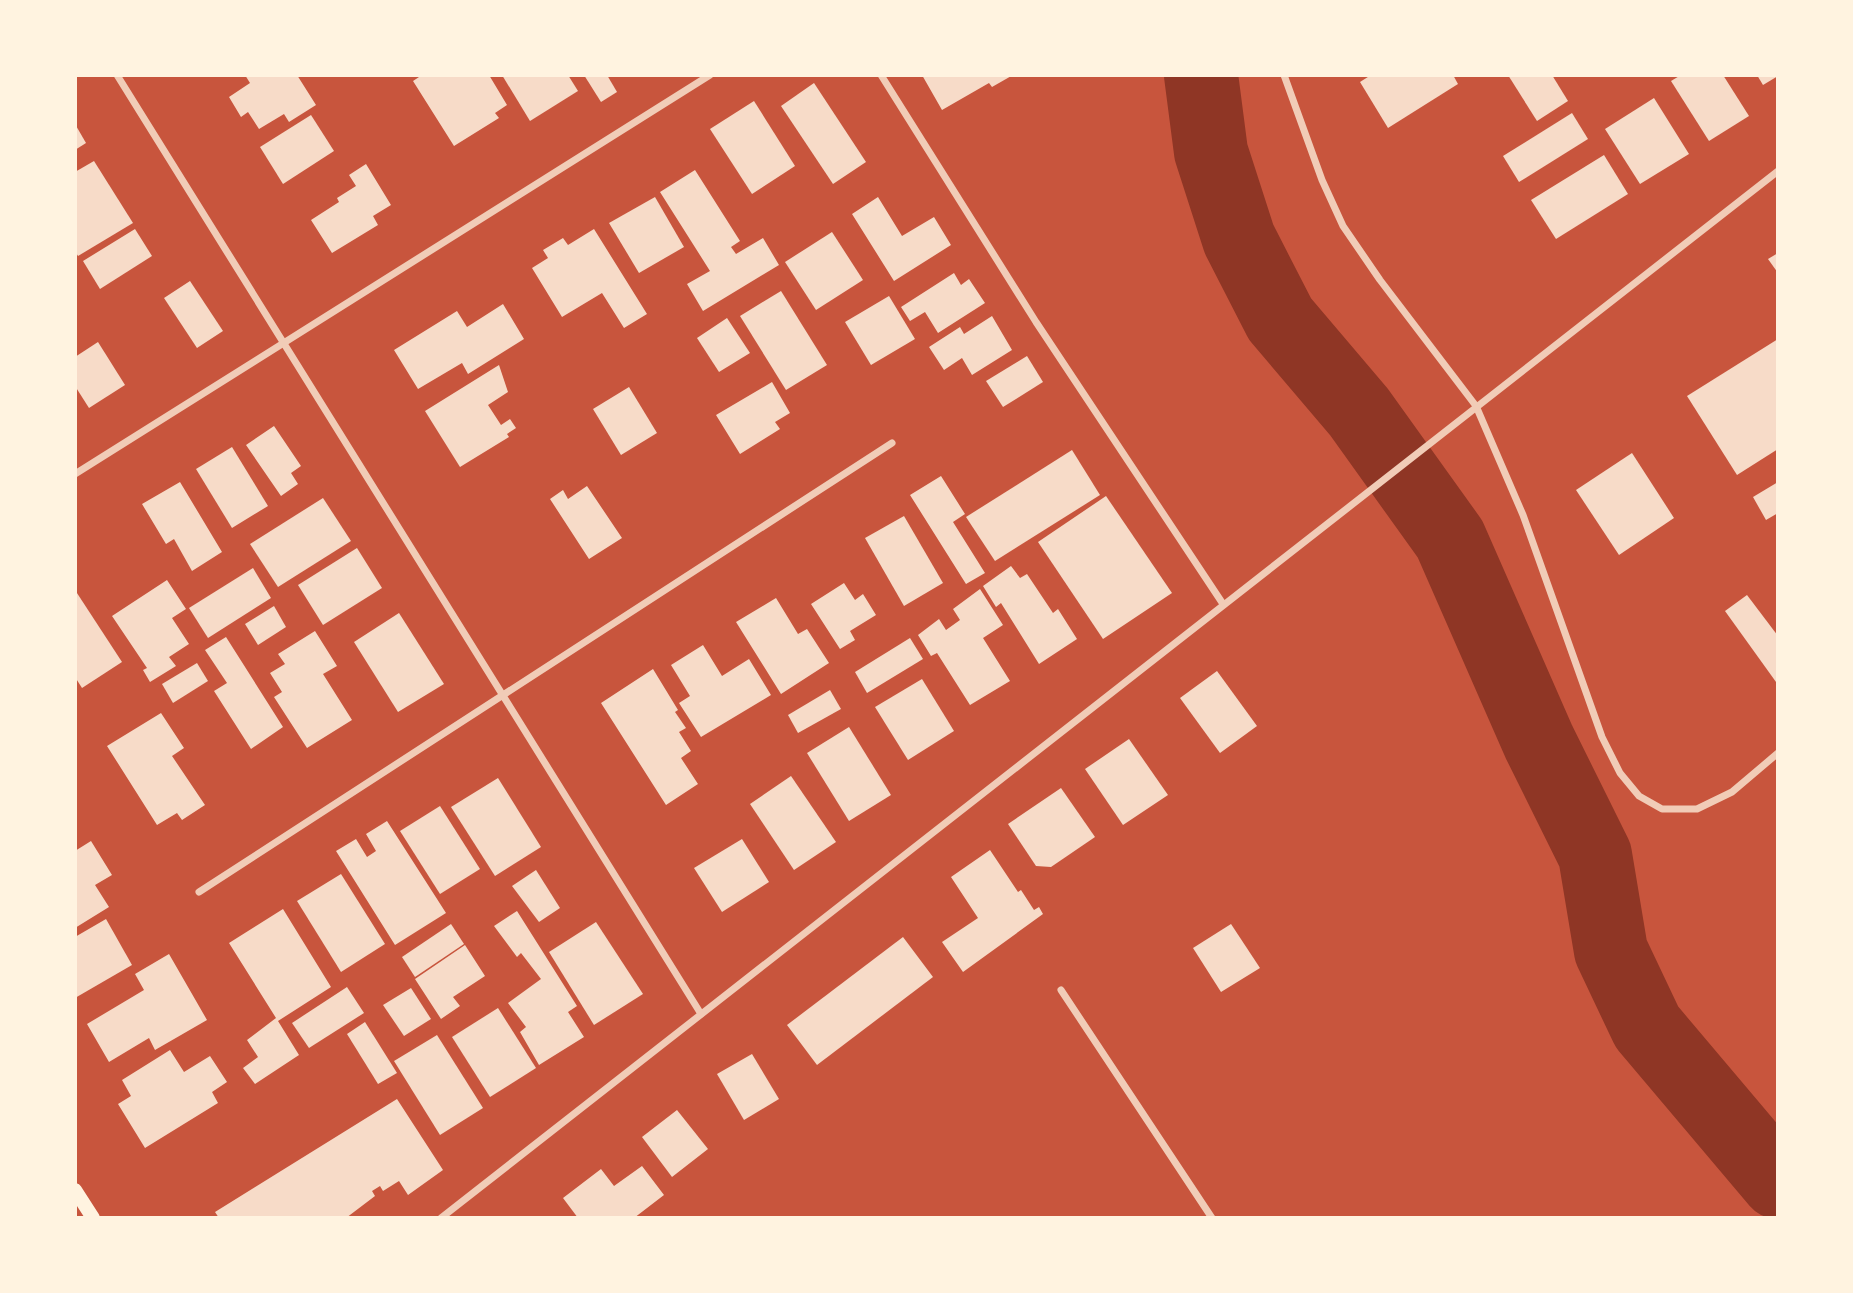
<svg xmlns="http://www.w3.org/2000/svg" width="1853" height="1293" font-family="'Titillium Web',sans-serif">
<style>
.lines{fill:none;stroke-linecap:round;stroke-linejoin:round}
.river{stroke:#8f3625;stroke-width:74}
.building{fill:#f7dbc8}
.minor{stroke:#f1ccb7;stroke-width:7}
.secondary{stroke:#fff3e0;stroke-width:14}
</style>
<rect width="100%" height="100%" fill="#c8553d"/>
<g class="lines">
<path class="river" d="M1201,75L1211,152L1239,239L1280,319L1359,412L1450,539L1539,742L1595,855L1611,951L1647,1027L1778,1182"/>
</g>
<g class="building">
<path d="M245,75H297L316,105L289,122L284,114L259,129L248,112L241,117L229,97L250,83Z"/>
<path d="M422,75H489L507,105L495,113L499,118L454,146L413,81Z"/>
<path d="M502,75H568L578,91L530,121Z"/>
<path d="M584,75H607L617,92L601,102Z"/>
<path d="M922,75H1013L992,87L989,83L942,110Z"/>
<path d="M1371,75H1453L1458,84L1388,128L1360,82Z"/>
<path d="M1508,75H1552L1568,101L1537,121Z"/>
<path d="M1681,75H1723L1749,116L1709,141L1671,81Z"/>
<path d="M1757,75H1778V76L1763,85Z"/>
<path d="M814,83L866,162L833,184L781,106Z"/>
<path d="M1654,98L1689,154L1640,184L1605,129Z"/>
<path d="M754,101L795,166L752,194L710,129Z"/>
<path d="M1572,113L1588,139L1519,182L1503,156Z"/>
<path d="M311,115L334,151L283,184L260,147Z"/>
<path d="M75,124L86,143L75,150Z"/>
<path d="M1604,155L1628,194L1556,239L1531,200Z"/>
<path d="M94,161L133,223L78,256L75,251V172Z"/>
<path d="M366,164L391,205L373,216L378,225L332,253L311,220L339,202L337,198L356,186L349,175Z"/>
<path d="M695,170L740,241L731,247L736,254L763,238L779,265L703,311L687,284L710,271L660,192Z"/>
<path d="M655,197L684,247L639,273L609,223Z"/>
<path d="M878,197L902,236L934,217L951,245L894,281L852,214Z"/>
<path d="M135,229L152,256L100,289L83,261Z"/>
<path d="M594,229L647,314L624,328L602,293L562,317L532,268L548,258L543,250L563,238L568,245Z"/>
<path d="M832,232L863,280L816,310L785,262Z"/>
<path d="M1778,253V273L1768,259Z"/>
<path d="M954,273L961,285L969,279L985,303L938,333L925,312L910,321L901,307Z"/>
<path d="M190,281L223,331L197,348L164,298Z"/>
<path d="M781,291L827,365L786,390L740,316Z"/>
<path d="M889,296L915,339L871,365L845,322Z"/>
<path d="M503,304L524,339L468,374L462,363L418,389L394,350L457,311L467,327Z"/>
<path d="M992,316L1012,350L972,375L962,358L944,370L929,347L960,327L964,334Z"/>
<path d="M727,318L750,353L719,372L697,338Z"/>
<path d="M1778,339V449L1737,475L1687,396Z"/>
<path d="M98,342L125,385L89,408L75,386V357Z"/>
<path d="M1027,356L1043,382L1003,407L986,381Z"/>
<path d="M499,365L508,392L488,405L501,425L510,419L516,428L507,434L509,437L460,467L425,411Z"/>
<path d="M772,382L790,413L775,422L780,429L740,454L716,415Z"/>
<path d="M629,387L657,433L621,455L593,409Z"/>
<path d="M274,426L301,466L291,473L298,484L281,496L246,445Z"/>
<path d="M232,447L268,506L232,528L196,469Z"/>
<path d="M1072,450L1100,495L995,561L966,517Z"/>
<path d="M1632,453L1674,518L1619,555L1576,490Z"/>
<path d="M941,476L965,514L953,522L985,573L966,584L910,495Z"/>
<path d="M180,482L222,552L192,571L174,539L166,544L142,504Z"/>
<path d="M1778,482V513L1766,520L1753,497Z"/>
<path d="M587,486L622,538L589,559L550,499L563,490L568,499Z"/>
<path d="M1106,496L1172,593L1103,639L1038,542Z"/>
<path d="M323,498L351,541L278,587L250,544Z"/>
<path d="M904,516L943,583L904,606L865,538Z"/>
<path d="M357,548L382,588L323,625L298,585Z"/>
<path d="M1011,566L1020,578L1027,574L1053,613L1058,609L1077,639L1039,664L1001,603L996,607L983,586Z"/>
<path d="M253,568L271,598L208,638L189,608Z"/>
<path d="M167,580L186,609L172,618L189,644L169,657L176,666L150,682L143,670L147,668L112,616Z"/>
<path d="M844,583L855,600L863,594L876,615L850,631L855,640L840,649L811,604Z"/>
<path d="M980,589L1003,625L983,638L1010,681L970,705L937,653L931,656L918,635L939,619L946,630L960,620L953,609Z"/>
<path d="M75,590L122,662L82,688L75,677Z"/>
<path d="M1747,595L1778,636V680L1776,682L1725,611Z"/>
<path d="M776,598L798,634L807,629L829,663L781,694L736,622Z"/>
<path d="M274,606L286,627L258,645L245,624Z"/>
<path d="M399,613L444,684L398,712L354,642Z"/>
<path d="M315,631L337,666L323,674L352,720L307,748L274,697L282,692L270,673L285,664L278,654Z"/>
<path d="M226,637L283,727L251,749L214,691L227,683L205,650Z"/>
<path d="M910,638L923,659L867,693L855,672Z"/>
<path d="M703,645L722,676L749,659L771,695L701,737L679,703L690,696L671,665Z"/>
<path d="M197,663L208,681L173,703L162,684Z"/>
<path d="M653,669L678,710L675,712L686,728L679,732L691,751L681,758L698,784L666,805L601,703Z"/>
<path d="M1217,671L1257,726L1220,753L1180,698Z"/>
<path d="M922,679L954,731L908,760L875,707Z"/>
<path d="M830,690L841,709L798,733L788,715Z"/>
<path d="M161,713L184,748L172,756L205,805L182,820L177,813L157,825L107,746Z"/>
<path d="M849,727L891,795L849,821L807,753Z"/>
<path d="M1129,739L1168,795L1123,825L1085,769Z"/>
<path d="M791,776L836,842L794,870L750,804Z"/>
<path d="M498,778L541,847L495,876L451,807Z"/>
<path d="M1061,788L1095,837L1051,867L1036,866L1008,824Z"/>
<path d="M440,806L480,869L440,894L400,831Z"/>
<path d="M387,821L446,913L395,945L336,851L356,839L367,857L376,851L366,834Z"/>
<path d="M742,839L769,882L722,912L694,868Z"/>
<path d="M91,841L112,875L95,885L109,907L75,928V851Z"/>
<path d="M990,850L1018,892L1021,890L1034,910L1039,907L1043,914L963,972L942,942L978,918L951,877Z"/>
<path d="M536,870L560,908L539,922L512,886Z"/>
<path d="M341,874L385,944L341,972L297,901Z"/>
<path d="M283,909L331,987L278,1021L299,1055L255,1084L243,1068L258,1057L247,1040L276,1018L229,943Z"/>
<path d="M517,911L577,1006L568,1012L584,1037L539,1065L520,1032L526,1027L508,1003L541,979L521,953L517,957L494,926Z"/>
<path d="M106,919L132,965L75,998V937Z"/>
<path d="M596,922L643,994L594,1025L549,952Z"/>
<path d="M451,924L464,944L415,977L402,957Z"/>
<path d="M1231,924L1260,968L1221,992L1193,948Z"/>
<path d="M903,937L933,977L817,1065L787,1025Z"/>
<path d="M465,945L485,976L453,997L460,1006L441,1019L415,979Z"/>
<path d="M169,954L207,1020L155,1050L149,1038L109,1062L87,1024L144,990L135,974Z"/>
<path d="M347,987L364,1013L309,1048L292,1023Z"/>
<path d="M411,988L431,1019L404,1036L383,1005Z"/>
<path d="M498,1008L536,1068L490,1097L452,1037Z"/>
<path d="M365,1022L397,1073L378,1084L347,1034Z"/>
<path d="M437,1035L483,1108L440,1135L394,1061Z"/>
<path d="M170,1050L184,1072L210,1056L227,1082L212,1092L218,1103L145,1148L118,1104L131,1096L122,1080Z"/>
<path d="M752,1054L779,1099L744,1120L717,1074Z"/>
<path d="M397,1099L443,1170L408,1195L399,1181L383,1191L380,1186L372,1191L375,1196L346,1218H219L215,1212Z"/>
<path d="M677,1110L708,1149L672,1177L642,1137Z"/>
<path d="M642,1166L664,1195L634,1218H578L563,1198L601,1169L614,1186Z"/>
</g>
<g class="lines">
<g class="minor">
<path d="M117,75L701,1014"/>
<path d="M881,75L1036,322L1223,604"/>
<path d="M1284,75L1322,180L1343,226L1380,280L1476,406L1523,515L1602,737L1620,773L1639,796L1662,809H1697L1732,792L1778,753"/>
<path d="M75,474L710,75"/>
<path d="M199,892L892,443"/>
<path d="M1061,990L1212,1218"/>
<path d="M441,1218L1778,171"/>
</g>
<path class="secondary" d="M75,1190L93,1218"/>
</g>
<rect width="1853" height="1293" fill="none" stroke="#fff3e0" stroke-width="154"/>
</svg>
